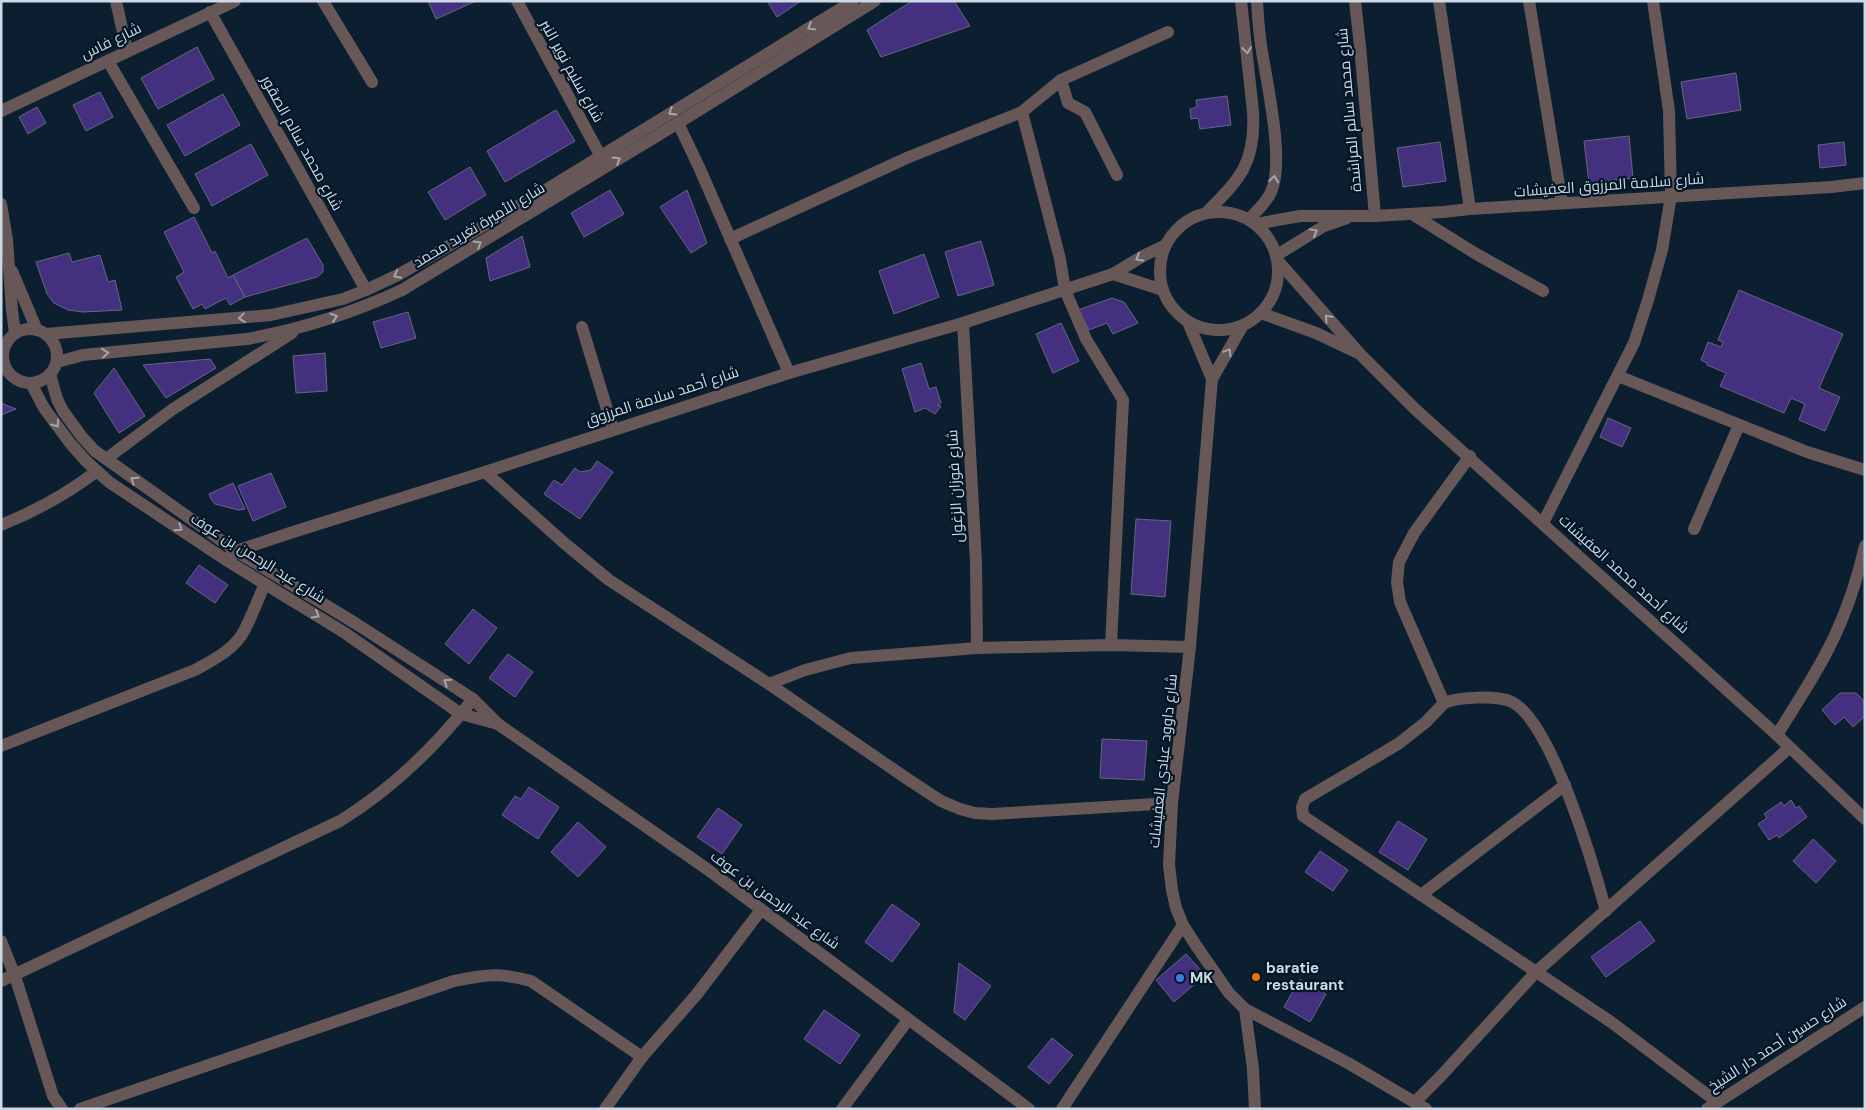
<svg xmlns="http://www.w3.org/2000/svg" width="1866" height="1110" font-family="'DM Sans',Cairo,sans-serif">
<style>
.building{fill:#43307e;stroke:#686580}
.lines{fill:none;stroke-linecap:round;stroke-linejoin:round}
.minor{stroke:#675857;stroke-width:12}
.oneway{stroke:#a4a6ad}
.food-dot{fill:#e8710a;stroke:#031626;stroke-width:2}
.shop-dot{fill:#3f7fe0;stroke:#031626;stroke-width:2}
.labels{text-anchor:middle;stroke-width:4.5;stroke-linejoin:round;paint-order:stroke}
.street-label{font-size:15px;fill:#cddae6;stroke:#031626}
.poi-label{font-size:15px;font-weight:bold;fill:#cddae6;stroke:#031626;text-anchor:start}
</style>
<rect width="100%" height="100%" fill="#0b1f31"/>
<g class="building">
<path d="M428,1H476L436,19Z"/>
<path d="M767,1H801L777,17Z"/>
<path d="M912,1H954L970,26L881,57L867,30Z"/>
<path d="M197,47L214,79L158,109L141,78Z"/>
<path d="M1736,73L1741,110L1687,119L1681,82Z"/>
<path d="M100,92L113,117L86,131L73,105Z"/>
<path d="M223,94L240,125L185,156L167,125Z"/>
<path d="M1227,96L1231,125L1200,129L1198,118L1191,119L1190,109L1197,107L1196,100Z"/>
<path d="M37,107L46,123L28,134L19,117Z"/>
<path d="M556,110L575,141L505,182L487,151Z"/>
<path d="M1629,136L1633,178L1589,183L1584,141Z"/>
<path d="M1440,142L1446,181L1403,187L1397,148Z"/>
<path d="M1844,142L1846,165L1820,168L1818,145Z"/>
<path d="M251,144L268,175L212,206L195,174Z"/>
<path d="M470,167L486,195L445,220L428,192Z"/>
<path d="M610,190L624,214L584,237L571,213Z"/>
<path d="M687,190L707,243L691,253L660,207Z"/>
<path d="M194,217L212,253L215,251L228,278L233,275L245,297L230,305L226,298L205,309L202,304L193,309L176,277L184,272L164,232Z"/>
<path d="M522,236L530,267L490,281L486,258Z"/>
<path d="M307,238L323,265V272L317,277L245,297L233,275Z"/>
<path d="M981,241L994,285L958,296L945,252Z"/>
<path d="M69,253L72,262L100,255L108,282L115,280L122,310L83,312L68,310L54,303L47,294L36,262Z"/>
<path d="M924,254L939,297L894,314L879,271Z"/>
<path d="M1739,290L1843,334L1819,388L1840,397L1825,431L1799,420L1805,404L1791,398L1784,413L1720,386L1726,373L1707,365V363L1701,360L1708,342L1721,347L1723,342L1718,340Z"/>
<path d="M1112,298L1124,302L1138,323L1113,334L1107,323L1089,330L1078,310Z"/>
<path d="M408,312L416,338L381,348L373,322Z"/>
<path d="M1061,323L1079,361L1053,373L1036,334Z"/>
<path d="M325,353L327,391L296,393L293,356Z"/>
<path d="M210,359L216,368L166,398L143,365Z"/>
<path d="M921,363L929,389L936,387L941,403L937,405L941,406L935,414L925,408L915,412L902,369Z"/>
<path d="M114,368L145,416L119,433L94,393Z"/>
<path d="M1,403L16,409L1,415Z"/>
<path d="M1608,418L1631,428L1622,447L1600,437Z"/>
<path d="M597,461L613,472L580,519L544,494L554,480L562,485L575,468L580,472L591,470Z"/>
<path d="M271,473L286,507L253,521L238,486Z"/>
<path d="M233,483L245,509L238,510L215,504L211,499L209,494Z"/>
<path d="M1136,519L1171,521L1165,597L1131,594Z"/>
<path d="M199,565L228,585L215,603L186,583Z"/>
<path d="M473,609L497,628L469,664L445,644Z"/>
<path d="M508,654L533,672L515,697L489,678Z"/>
<path d="M1840,693H1856L1865,702V716L1853,727L1844,717L1835,725L1822,710Z"/>
<path d="M1102,739L1147,741L1144,780L1100,778Z"/>
<path d="M529,787L559,807L538,839L502,815L515,796L521,799Z"/>
<path d="M1791,800L1796,808L1799,806L1807,817L1779,838L1777,835L1769,840L1758,824L1767,818L1764,814L1781,802L1784,806Z"/>
<path d="M718,808L742,825L722,854L697,837Z"/>
<path d="M1398,821L1427,839L1408,870L1379,852Z"/>
<path d="M578,822L606,847L578,877L551,852Z"/>
<path d="M1813,839L1836,861L1816,883L1793,861Z"/>
<path d="M1320,851L1348,870L1333,891L1305,872Z"/>
<path d="M892,904L920,924L892,962L865,942Z"/>
<path d="M1640,921L1655,941L1606,977L1591,957Z"/>
<path d="M1186,954L1205,975L1174,1002L1156,980Z"/>
<path d="M959,963L991,986L965,1020L954,1012Z"/>
<path d="M1300,979L1326,994L1310,1022L1284,1007Z"/>
<path d="M824,1010L860,1035L840,1064L804,1039Z"/>
<path d="M1052,1038L1073,1055L1049,1084L1028,1067Z"/>
</g>
<g class="lines">
<g class="minor">
<path d="M116,1L127,51"/>
<path d="M323,1L372,82"/>
<path d="M517,1L600,155"/>
<path d="M1355,1L1360,46L1375,216"/>
<path d="M1439,1L1470,209"/>
<path d="M1529,1L1562,203"/>
<path d="M210,12L366,290"/>
<path d="M108,61L194,208"/>
<path d="M1061,80L1068,103L1085,112L1117,175"/>
<path d="M1,111L235,1"/>
<path d="M1022,112L1060,259L1065,290L1086,339L1123,400L1111,645"/>
<path d="M678,123L699,167L789,373"/>
<path d="M1,204L7,240L12,310L15,333"/>
<circle cx="1219" cy="271" r="59"/>
<path d="M1206,213C1240,179 1256,163 1253,112L1241,1"/>
<path d="M1412,214L1478,255L1543,291"/>
<path d="M1249,219C1257,211 1267,202 1271,192C1285,162 1267,85 1262,51C1259,35 1258,18 1257,1"/>
<path d="M1256,224L1300,216H1375L1443,212L1470,209L1831,187L1865,183"/>
<path d="M730,239L909,157L1022,112L1061,80L1168,32"/>
<path d="M1277,255L1324,226L1347,218"/>
<path d="M1278,261L1360,354L1415,409L1777,735L1865,819"/>
<path d="M12,271L37,330"/>
<path d="M1113,274L1163,290"/>
<path d="M1261,313L1316,333L1356,352"/>
<path d="M1188,322L1212,379L1190,647L1172,803L1169,865L1172,890L1176,908L1183,925L1197,947L1229,993L1245,1009L1348,1063L1426,1109"/>
<path d="M963,323L976,562L977,648"/>
<path d="M582,327L613,429"/>
<circle cx="30" cy="356" r="27"/>
<path d="M46,334L271,315L343,299L366,290L398,275L539,194L853,1"/>
<path d="M57,362L83,355L247,339C301,329 353,313 402,290L678,123L875,1"/>
<path d="M50,374L57,399L63,411L82,437L95,451L236,551L355,623L473,699L498,724L707,869L1029,1109"/>
<path d="M1618,376L1807,452L1865,470"/>
<path d="M1212,379L1243,325"/>
<path d="M31,383L44,408L70,443L86,461L109,482L226,560L345,633L461,714L498,724"/>
<path d="M1470,456L1414,533L1399,562L1397,582L1400,602L1444,703C1458,697 1498,695 1512,702C1552,722 1594,867 1606,911"/>
<path d="M106,459L173,409L292,333"/>
<path d="M485,472L563,542L609,580L769,684L906,778L941,801L960,809L975,813L992,814L1172,803"/>
<path d="M1543,523L1634,343L1648,300L1662,250L1671,196L1669,111L1653,1"/>
<path d="M1,525C36,511 67,494 97,471"/>
<path d="M1694,529L1739,425"/>
<path d="M226,560L236,551L293,532L485,472L789,373L963,323L1113,274L1143,256L1166,245"/>
<path d="M769,684L805,670L851,658L977,648L1111,645L1190,647"/>
<path d="M1444,703L1426,722L1398,744L1305,799L1302,807L1303,816L1611,1022L1717,1102"/>
<path d="M1777,735C1797,702 1820,669 1836,633C1849,605 1858,576 1865,546"/>
<path d="M1,746L195,670C213,660 234,650 244,631C252,616 258,599 265,584"/>
<path d="M1421,895L1565,785"/>
<path d="M1,941L15,976L53,1096L62,1109"/>
<path d="M1,981L340,821C392,789 436,746 473,699"/>
<path d="M1245,1009L1253,1069L1255,1109"/>
<path d="M1416,1101L1440,1077L1536,972L1789,748"/>
<path d="M80,1109L454,981C486,975 498,972 531,981L642,1057"/>
<path d="M605,1109L642,1057L697,994L761,910"/>
<path d="M842,1109L908,1020"/>
<path d="M1062,1109L1183,925"/>
<path d="M1707,1109L1865,1007"/>
</g>
</g>
<defs><path id="oneway-chevron" d="M-2-3.5L2.5 0L-2 3.5" fill="none" stroke-width="1.6" stroke-linecap="round" stroke-linejoin="round" transform="scale(1.25)"/></defs>
<g class="oneway">
<use href="#oneway-chevron" transform="translate(811 27) rotate(149)"/>
<use href="#oneway-chevron" transform="translate(1247 50) rotate(84)"/>
<use href="#oneway-chevron" transform="translate(672 112) rotate(148)"/>
<use href="#oneway-chevron" transform="translate(617 160) rotate(-31)"/>
<use href="#oneway-chevron" transform="translate(1274 179) rotate(-82)"/>
<use href="#oneway-chevron" transform="translate(1314 232) rotate(-29)"/>
<use href="#oneway-chevron" transform="translate(478 244) rotate(-31)"/>
<use href="#oneway-chevron" transform="translate(1139 258) rotate(150)"/>
<use href="#oneway-chevron" transform="translate(397 275) rotate(152)"/>
<use href="#oneway-chevron" transform="translate(334 317) rotate(-18)"/>
<use href="#oneway-chevron" transform="translate(242 318) rotate(174)"/>
<use href="#oneway-chevron" transform="translate(1328 318) rotate(-132)"/>
<use href="#oneway-chevron" transform="translate(1228 352) rotate(-59)"/>
<use href="#oneway-chevron" transform="translate(105 353) rotate(-6)"/>
<use href="#oneway-chevron" transform="translate(56 424) rotate(54)"/>
<use href="#oneway-chevron" transform="translate(134 480) rotate(-146)"/>
<use href="#oneway-chevron" transform="translate(179 528) rotate(34)"/>
<use href="#oneway-chevron" transform="translate(316 615) rotate(31)"/>
<use href="#oneway-chevron" transform="translate(447 682) rotate(-147)"/>
</g>
<circle class="food-dot" cx="1256" cy="977" r="5"/>
<circle class="shop-dot" cx="1180" cy="978" r="5"/>
<g class="labels">
<g class="street-label">
<text transform="translate(111 41) rotate(-26)" y="5">شارع فاس</text>
<text transform="translate(572 71) rotate(61)" y="5">شارع سليم نوير النبر</text>
<text transform="translate(1349 110) rotate(-95)" y="5">شارع محمد سالم المراشدة</text>
<text transform="translate(302 143) rotate(61)" y="5">شارع محمد سالم الصقور</text>
<text transform="translate(1609 185) rotate(-4)" y="5">شارع سلامة المرزوق العفيشات</text>
<text transform="translate(479 225) rotate(-31)" y="5">شارع الأميرة تغريد محمد</text>
<text transform="translate(662 396) rotate(-18)" y="5">شارع أحمد سلامة المرزوق</text>
<text transform="translate(955 486) rotate(-93)" y="5">شارع فوزان الزغول</text>
<text transform="translate(258 558) rotate(32)" y="5">شارع عبد الرحمن بن عوف</text>
<text transform="translate(1624 574) rotate(42)" y="5">شارع أحمد محمد العفيشات</text>
<text transform="translate(1163 761) rotate(-84)" y="5">شارع داوود عبادي العفيشات</text>
<text transform="translate(775 900) rotate(36)" y="5">شارع عبد الرحمن بن عوف</text>
<text transform="translate(1777 1044) rotate(-33)" y="5">شارع حسين أحمد دار الشيخ</text>
</g>
<g class="poi-label">
<text x="1266" y="973">baratie<tspan x="1266" dy="17">restaurant</tspan></text>
<text x="1190" y="983">MK</text>
</g>
</g>
<rect width="1866" height="1110" fill="none" stroke="#cddae6" stroke-width="5"/>
</svg>
